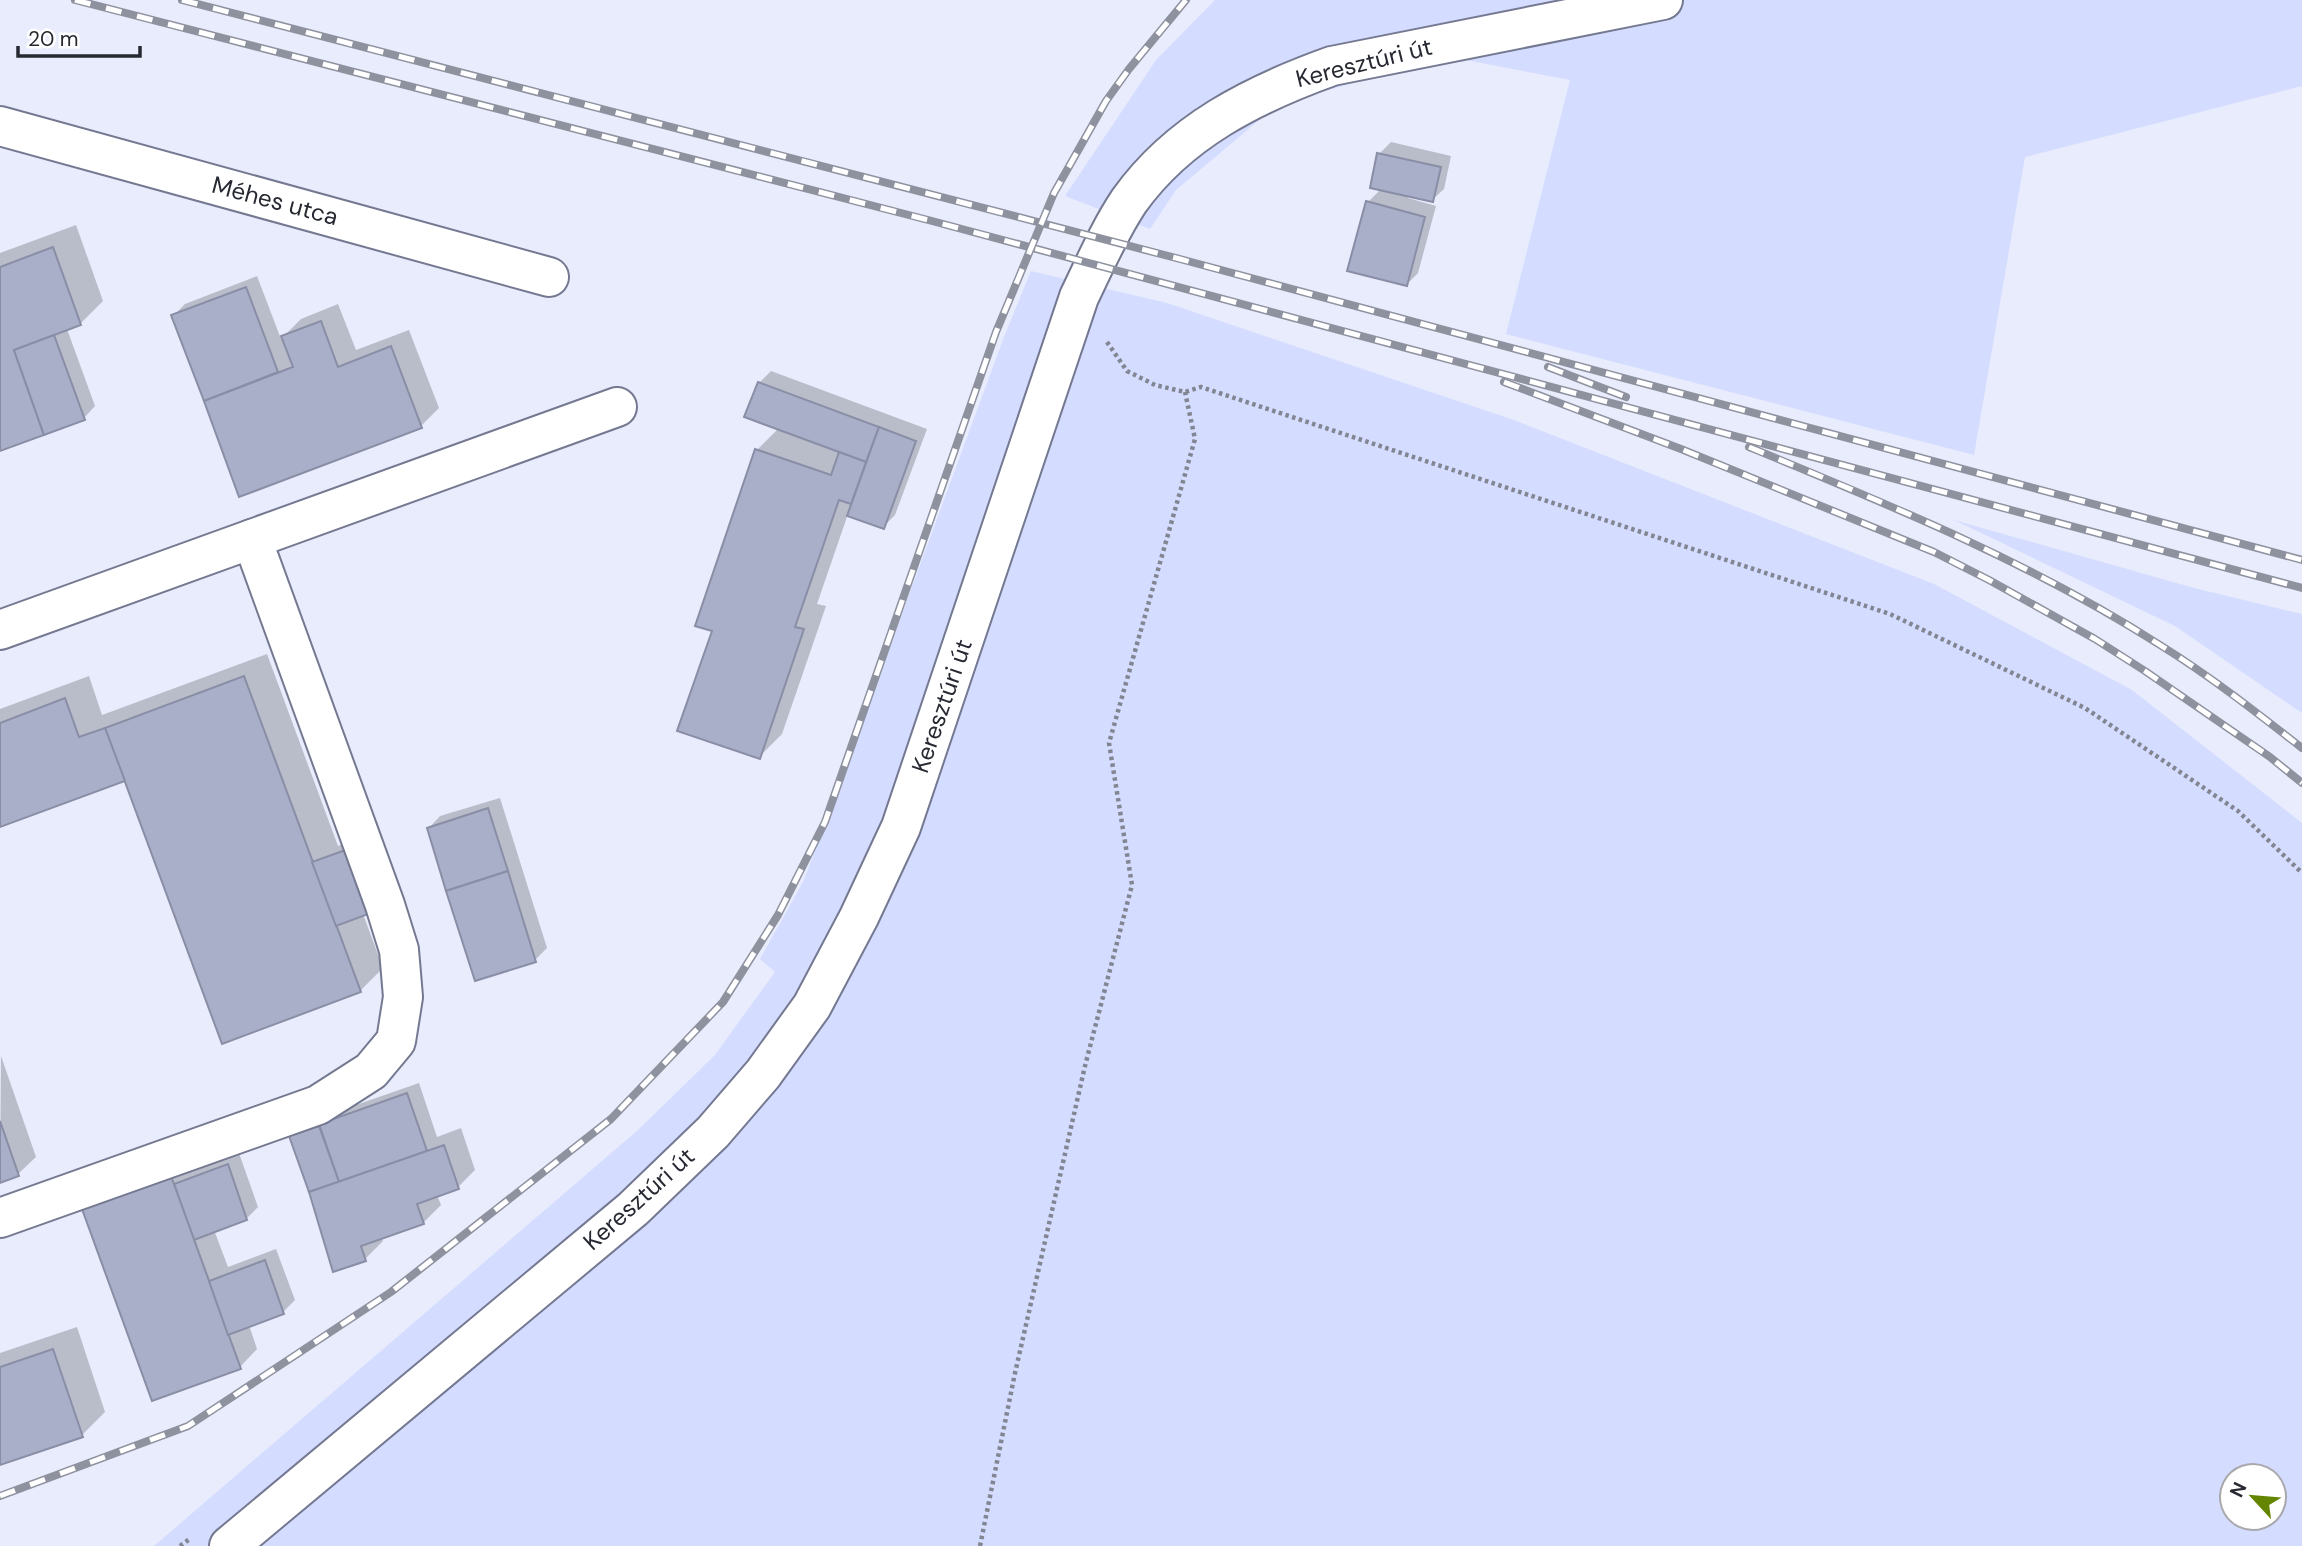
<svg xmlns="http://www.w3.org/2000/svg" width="2302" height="1546" font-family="'DM Sans',sans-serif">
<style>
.green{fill:#d4dcff;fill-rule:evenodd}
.shadow{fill:#0003}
.building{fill:#a9afc8;stroke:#898ea6;stroke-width:2}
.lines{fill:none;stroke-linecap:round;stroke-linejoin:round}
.minor-casing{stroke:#747991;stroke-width:42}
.major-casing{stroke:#747991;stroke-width:42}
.path{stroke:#828592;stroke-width:4.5;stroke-dasharray:3.5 3.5;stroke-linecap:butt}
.minor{stroke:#fff;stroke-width:38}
.major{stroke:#fff;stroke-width:38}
.rail-casing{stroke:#8e919e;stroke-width:8}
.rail{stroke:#fff;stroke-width:5;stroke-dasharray:16;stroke-linecap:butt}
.labels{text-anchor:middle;stroke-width:6;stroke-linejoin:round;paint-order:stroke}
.street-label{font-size:24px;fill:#272932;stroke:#fff}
</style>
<rect width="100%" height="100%" fill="#e8ecfc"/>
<g class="green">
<path d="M1215,0H2302V86L2025,157L1974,455L1506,334L1570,80L1445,56L1277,105L1176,190L1150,229L1065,196L1156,60Z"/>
<path d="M1031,271L1167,303L1511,419L1934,584L2132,690L2302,823V1546H154L638,1130L715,1055L775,972L760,959L804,880L1004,337ZM2232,1476H2274V1518H2232Z"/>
<path d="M1954,520L2194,588L2302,614V713L2175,626Z"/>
</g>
<g class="shadow">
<path d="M1391,142L1451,156L1444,189L1432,200L1409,195L1408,198L1436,206L1418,273L1406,285L1368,202L1381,189L1379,154Z"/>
<path d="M76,225L103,301L80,324L67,329L95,406L84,418L0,449V253Z"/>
<path d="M257,276L281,339L301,319L338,304L356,350L409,330L439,408L421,426L240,494L173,316L185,304Z"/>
<path d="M771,371L927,429L895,515L883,527L848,514L817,604L826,606L782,734L759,757L714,630L757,450L779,428L759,383Z"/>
<path d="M267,654L338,846L359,838L363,914L383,968L360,991L126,779L0,826V709L89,676L102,715Z"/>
<path d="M500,798L547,948L535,960L429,828L440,816Z"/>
<path d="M1,1056L36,1157L18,1174L0,1181Z"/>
<path d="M419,1083L437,1137L461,1128L475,1170L458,1187L437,1195L441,1205L423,1223L381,1237L383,1241L365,1259L310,1190L291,1137L297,1131L333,1113Z"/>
<path d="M239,1153L258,1207L247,1218L214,1230L228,1267L276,1249L295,1300L283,1312L249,1325L257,1349L240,1367L84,1209L188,1159L192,1171Z"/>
<path d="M77,1327L105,1412L82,1435L0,1463V1353Z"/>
</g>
<g class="building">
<path d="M1377,153L1441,167L1433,202L1370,188Z"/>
<path d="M1366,201L1425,217L1407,286L1347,271Z"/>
<path d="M53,247L81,325L14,350L44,435L0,451V267Z"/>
<path d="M246,287L278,372L204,401L171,315Z"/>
<path d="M321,321L338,367L391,346L422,428L239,497L204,401L293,367L281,336Z"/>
<path d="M54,335L85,420L44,435L14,350Z"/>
<path d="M758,382L879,427L866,462L744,417Z"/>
<path d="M879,427L916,441L884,529L847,516Z"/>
<path d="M755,449L831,475L839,452L866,462L851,504L839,500L795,627L804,629L760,759L677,731L712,631L695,626Z"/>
<path d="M244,676L361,992L222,1044L105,728Z"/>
<path d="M65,698L79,737L105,728L125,781L0,827V723Z"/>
<path d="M488,808L508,871L446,891L427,828Z"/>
<path d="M348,849L371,913L336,926L312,862Z"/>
<path d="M508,871L536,962L475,981L446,891Z"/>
<path d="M407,1093L427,1151L339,1182L319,1124Z"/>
<path d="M0,1121L19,1176L0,1183Z"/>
<path d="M319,1126L339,1182L309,1192L289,1136Z"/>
<path d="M444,1145L459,1189L417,1204L424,1224L361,1246L366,1261L333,1272L309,1192Z"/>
<path d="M228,1164L247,1220L194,1240L174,1184Z"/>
<path d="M171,1176L241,1369L152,1401L82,1209Z"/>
<path d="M265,1260L284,1314L228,1335L209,1281Z"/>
<path d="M53,1349L83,1437L0,1465V1367Z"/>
</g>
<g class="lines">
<g class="minor-casing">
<g id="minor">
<path d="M0,126L549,277"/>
<path d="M0,630L617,407"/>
<path d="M0,1218L318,1105L371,1071L396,1041L403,997L399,950L385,905L252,539"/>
</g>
</g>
<g class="major-casing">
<path id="major" d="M229,1546L633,1209L713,1132L763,1074L812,1006L859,917L901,827L1079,297C1095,264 1109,231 1129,201C1179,131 1254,94 1332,66L1663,0"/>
</g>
<g class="path">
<path d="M1107,342L1127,371L1155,385L1185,392L1201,387L1890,614L2085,708L2238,811L2302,873"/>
<path d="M180,1546L191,1538"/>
<path d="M980,1546L1015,1373L1085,1066L1132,885L1109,743L1195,439L1185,392"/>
</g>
<use href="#minor" class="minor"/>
<use href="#major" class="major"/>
<g class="rail-casing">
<g id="rail">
<path d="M75,0L932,221L2302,588"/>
<path d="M182,0L1180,259L2302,560"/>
<path d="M1548,367L1626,397"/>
<path d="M1504,382L1681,449L1934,552L1989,580L2095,639L2145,671L2270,757L2302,783"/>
<path d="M1749,447C1890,505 2032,563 2160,645C2210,676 2256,712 2302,748"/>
<path d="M0,1496L188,1426L391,1292L611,1119L723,1002L778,915L825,822L996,332L1054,193L1106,101L1129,69L1186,0"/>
</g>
</g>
<use href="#rail" class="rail"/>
</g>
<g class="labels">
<g class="street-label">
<text transform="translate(1364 63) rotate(-14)" y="8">Keresztúri út</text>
<text transform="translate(275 201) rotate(15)" y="8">Méhes utca</text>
<text transform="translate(942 706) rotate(-71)" y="8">Keresztúri út</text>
<text transform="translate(639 1199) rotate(-42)" y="8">Keresztúri út</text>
</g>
</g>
<g transform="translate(2253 1497) rotate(296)"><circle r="33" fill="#ffffff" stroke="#a9a9ad" stroke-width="2"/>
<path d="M0-5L12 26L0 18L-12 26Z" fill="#638500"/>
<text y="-10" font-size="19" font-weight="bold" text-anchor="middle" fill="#272932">N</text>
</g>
<path d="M18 46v10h122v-10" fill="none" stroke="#272932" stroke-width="3.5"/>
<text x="28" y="46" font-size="21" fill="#272932" stroke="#ffffff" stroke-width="5" paint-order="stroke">20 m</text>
</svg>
